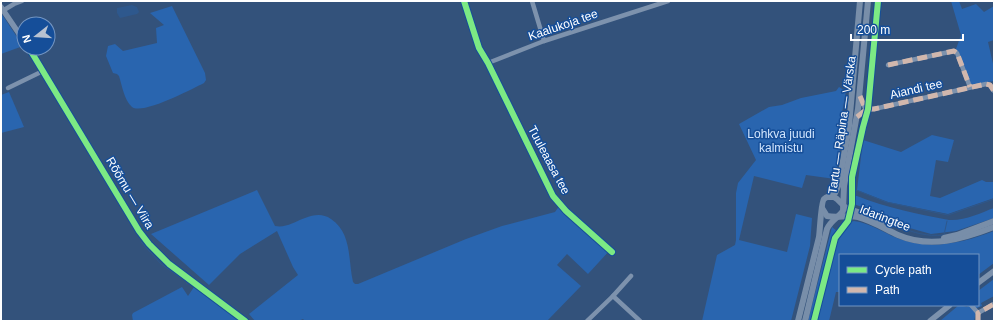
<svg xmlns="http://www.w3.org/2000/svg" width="995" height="322" font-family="Helvetica,sans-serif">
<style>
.green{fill:#2965af}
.water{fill:#2e588d}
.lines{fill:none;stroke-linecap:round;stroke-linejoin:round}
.stream{stroke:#2e588d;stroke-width:1}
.minor{stroke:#7d92ad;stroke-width:4.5}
.tertiary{stroke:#7d92ad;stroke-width:5.5}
.secondary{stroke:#788ea9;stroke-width:6}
.quiet{stroke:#d1b7ad;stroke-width:5;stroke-dasharray:10 5;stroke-linecap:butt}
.cycleway-casing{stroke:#154e99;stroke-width:8}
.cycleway{stroke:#7ce984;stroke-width:6}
.labels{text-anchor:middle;stroke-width:3;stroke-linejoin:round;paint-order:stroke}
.street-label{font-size:12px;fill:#fff;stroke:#154e99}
.park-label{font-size:12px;fill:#d0e4fd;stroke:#154e99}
</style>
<rect width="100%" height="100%" fill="#33527b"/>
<g class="green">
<path d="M951,1H959L962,9L976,4L984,12L994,6V40L988,42L994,68V81L971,85L956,49L961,35Z"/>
<path d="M172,6L205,73L206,80L204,83C192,89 143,115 132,107C124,100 122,85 119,76L117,74L113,73L106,56L108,46L115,44L123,51L157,43L156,28L164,25L150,13Z"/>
<path d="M1,13L23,46L1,54Z"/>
<path d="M839,87L846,91L840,124L844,125L835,179L806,175L802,188L754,176L739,240L787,252L796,214L812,218L810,246L791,321H702L717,255L735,245L736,240V193L738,183L756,160L739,124L769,107L782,105L801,98L836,91Z"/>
<path d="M9,92L24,127L1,133V95Z"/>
<path d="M932,135L954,140L948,162L936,160L930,196L940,198L982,180L986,182H994V198L948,214L888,202L857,190L863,140L901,152Z"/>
<path d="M257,190L275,226C286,228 294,222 305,218C314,215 322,213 331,219C352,233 348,260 353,282L355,284H358L466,239L502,226L555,212L560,205L610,250L588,274L567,254L557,265L581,286L547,321H305L303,319L298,321H255L249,314L298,275L293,267L277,231L240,254L209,285L151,234Z"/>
<path d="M855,196H857C887,208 918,214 949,220C965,221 980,213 994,208V218L956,231L931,234L899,225L872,210L853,204Z"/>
<path d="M854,221C870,223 882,232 897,238C929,251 963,243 994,231V263L978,275V255H840V292H836L829,321H815L836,242C839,234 845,229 850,222Z"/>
<path d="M832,227L838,232L834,240L813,321H808Z"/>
<path d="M994,279V296L981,303L982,306L977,308L974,321H940L959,305L967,307L969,305H978V291Z"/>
<path d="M182,287L188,296L194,287L223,308L240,321H133L132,315L133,313Z"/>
</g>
<path class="water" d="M132,5L137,7L139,12L137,14L120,18L117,13V8Z"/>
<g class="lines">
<g class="stream">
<path d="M856,190L886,202L948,215L994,199"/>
<path d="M863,207C891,221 910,238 944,235L947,221"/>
<path d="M141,242L161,264L187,282V284"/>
<path d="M194,287L215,302"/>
<path d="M235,317L240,321"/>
</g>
<g class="minor">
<path d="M464,1L479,48L488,63L553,196L566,211L612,252"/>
<path d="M532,1L544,41"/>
<path d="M4,10L14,4L22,1"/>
<path d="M488,63L544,41L668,1"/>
<path d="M888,65L954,51L957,53L970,87"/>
<path d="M8,88L43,71"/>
<path d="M860,97L865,108L867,109"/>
<path d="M857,117L867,109H874L986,84L990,85L994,91"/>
<path d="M613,296L640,321"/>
<path d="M971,305L978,313"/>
<path d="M587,321L613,296L631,276"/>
<path d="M978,321V313L994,304"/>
</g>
<g class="tertiary">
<path d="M1,7L24,41"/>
<path d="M29,48L139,231L149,244L169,264L245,321"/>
<path d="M978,283L994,271"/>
<path d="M930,321L950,305"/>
</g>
<g class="secondary">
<path d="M829,197H834L837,199L846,208L870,216L882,223"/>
<path d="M822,208L827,216C837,218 848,215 858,217C873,221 885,229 898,235C930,249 963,239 994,227"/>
<path d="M944,238L957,235L994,221"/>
<path d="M798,321L819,237C820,230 821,202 824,199C827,196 832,196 835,193L839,184L849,126L860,1"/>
<path d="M805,321L827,229C831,220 838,218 843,211L844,186L858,109L868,1"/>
</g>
<g class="quiet">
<path d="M888,65L954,51L957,53L970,87"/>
<path d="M860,96L865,108L867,109"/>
<path d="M857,117L867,109H874L986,84L990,85L994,91"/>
<path d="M978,321V313L994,304"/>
</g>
<g class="cycleway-casing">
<g id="cycleway">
<path d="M464,1L479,48L488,63L553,196L566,211L612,252"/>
<path d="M29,48L139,231L149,244L169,264L245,321"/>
<path d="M814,321L835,238L848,221L852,204V177L863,127L868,109L878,1"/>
</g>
</g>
<use href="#cycleway" class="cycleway"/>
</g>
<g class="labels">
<g class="street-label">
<text transform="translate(563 25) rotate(-19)" y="4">Kaalukoja tee</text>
<text transform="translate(916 89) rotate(-13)" y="4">Aiandi tee</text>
<text transform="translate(842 125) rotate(-82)" y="4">Tartu — Räpina — Värska</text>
<text transform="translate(549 160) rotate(62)" y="4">Tuuleaasa tee</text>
<text transform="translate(130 193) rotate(59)" y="4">Rõõmu — Viira</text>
<text transform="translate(885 218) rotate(21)" y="4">Idaringtee</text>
</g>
<g class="park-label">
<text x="781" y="138">Lohkva juudi<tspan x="781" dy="14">kalmistu</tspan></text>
</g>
</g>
<rect width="995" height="322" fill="none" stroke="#ffffff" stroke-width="4"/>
<rect x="839" y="254" width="140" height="52" fill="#154e99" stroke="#7395c2"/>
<rect x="847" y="267" width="20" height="6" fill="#7ce984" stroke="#7395c2"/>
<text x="875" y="274" font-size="12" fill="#ffffff">Cycle path</text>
<rect x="847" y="287" width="20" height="6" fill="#d1b7ad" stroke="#7395c2"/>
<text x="875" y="294" font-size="12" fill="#ffffff">Path</text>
<g transform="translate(36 36) rotate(253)"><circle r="19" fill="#154e99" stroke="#7395c2"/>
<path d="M0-3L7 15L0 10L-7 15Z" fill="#b8c2d1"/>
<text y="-6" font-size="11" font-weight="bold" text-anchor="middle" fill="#ffffff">N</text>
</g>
<path d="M851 34v6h112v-6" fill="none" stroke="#ffffff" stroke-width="2"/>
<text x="857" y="34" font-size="12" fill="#ffffff" stroke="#154e99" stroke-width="3" paint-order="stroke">200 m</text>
</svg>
